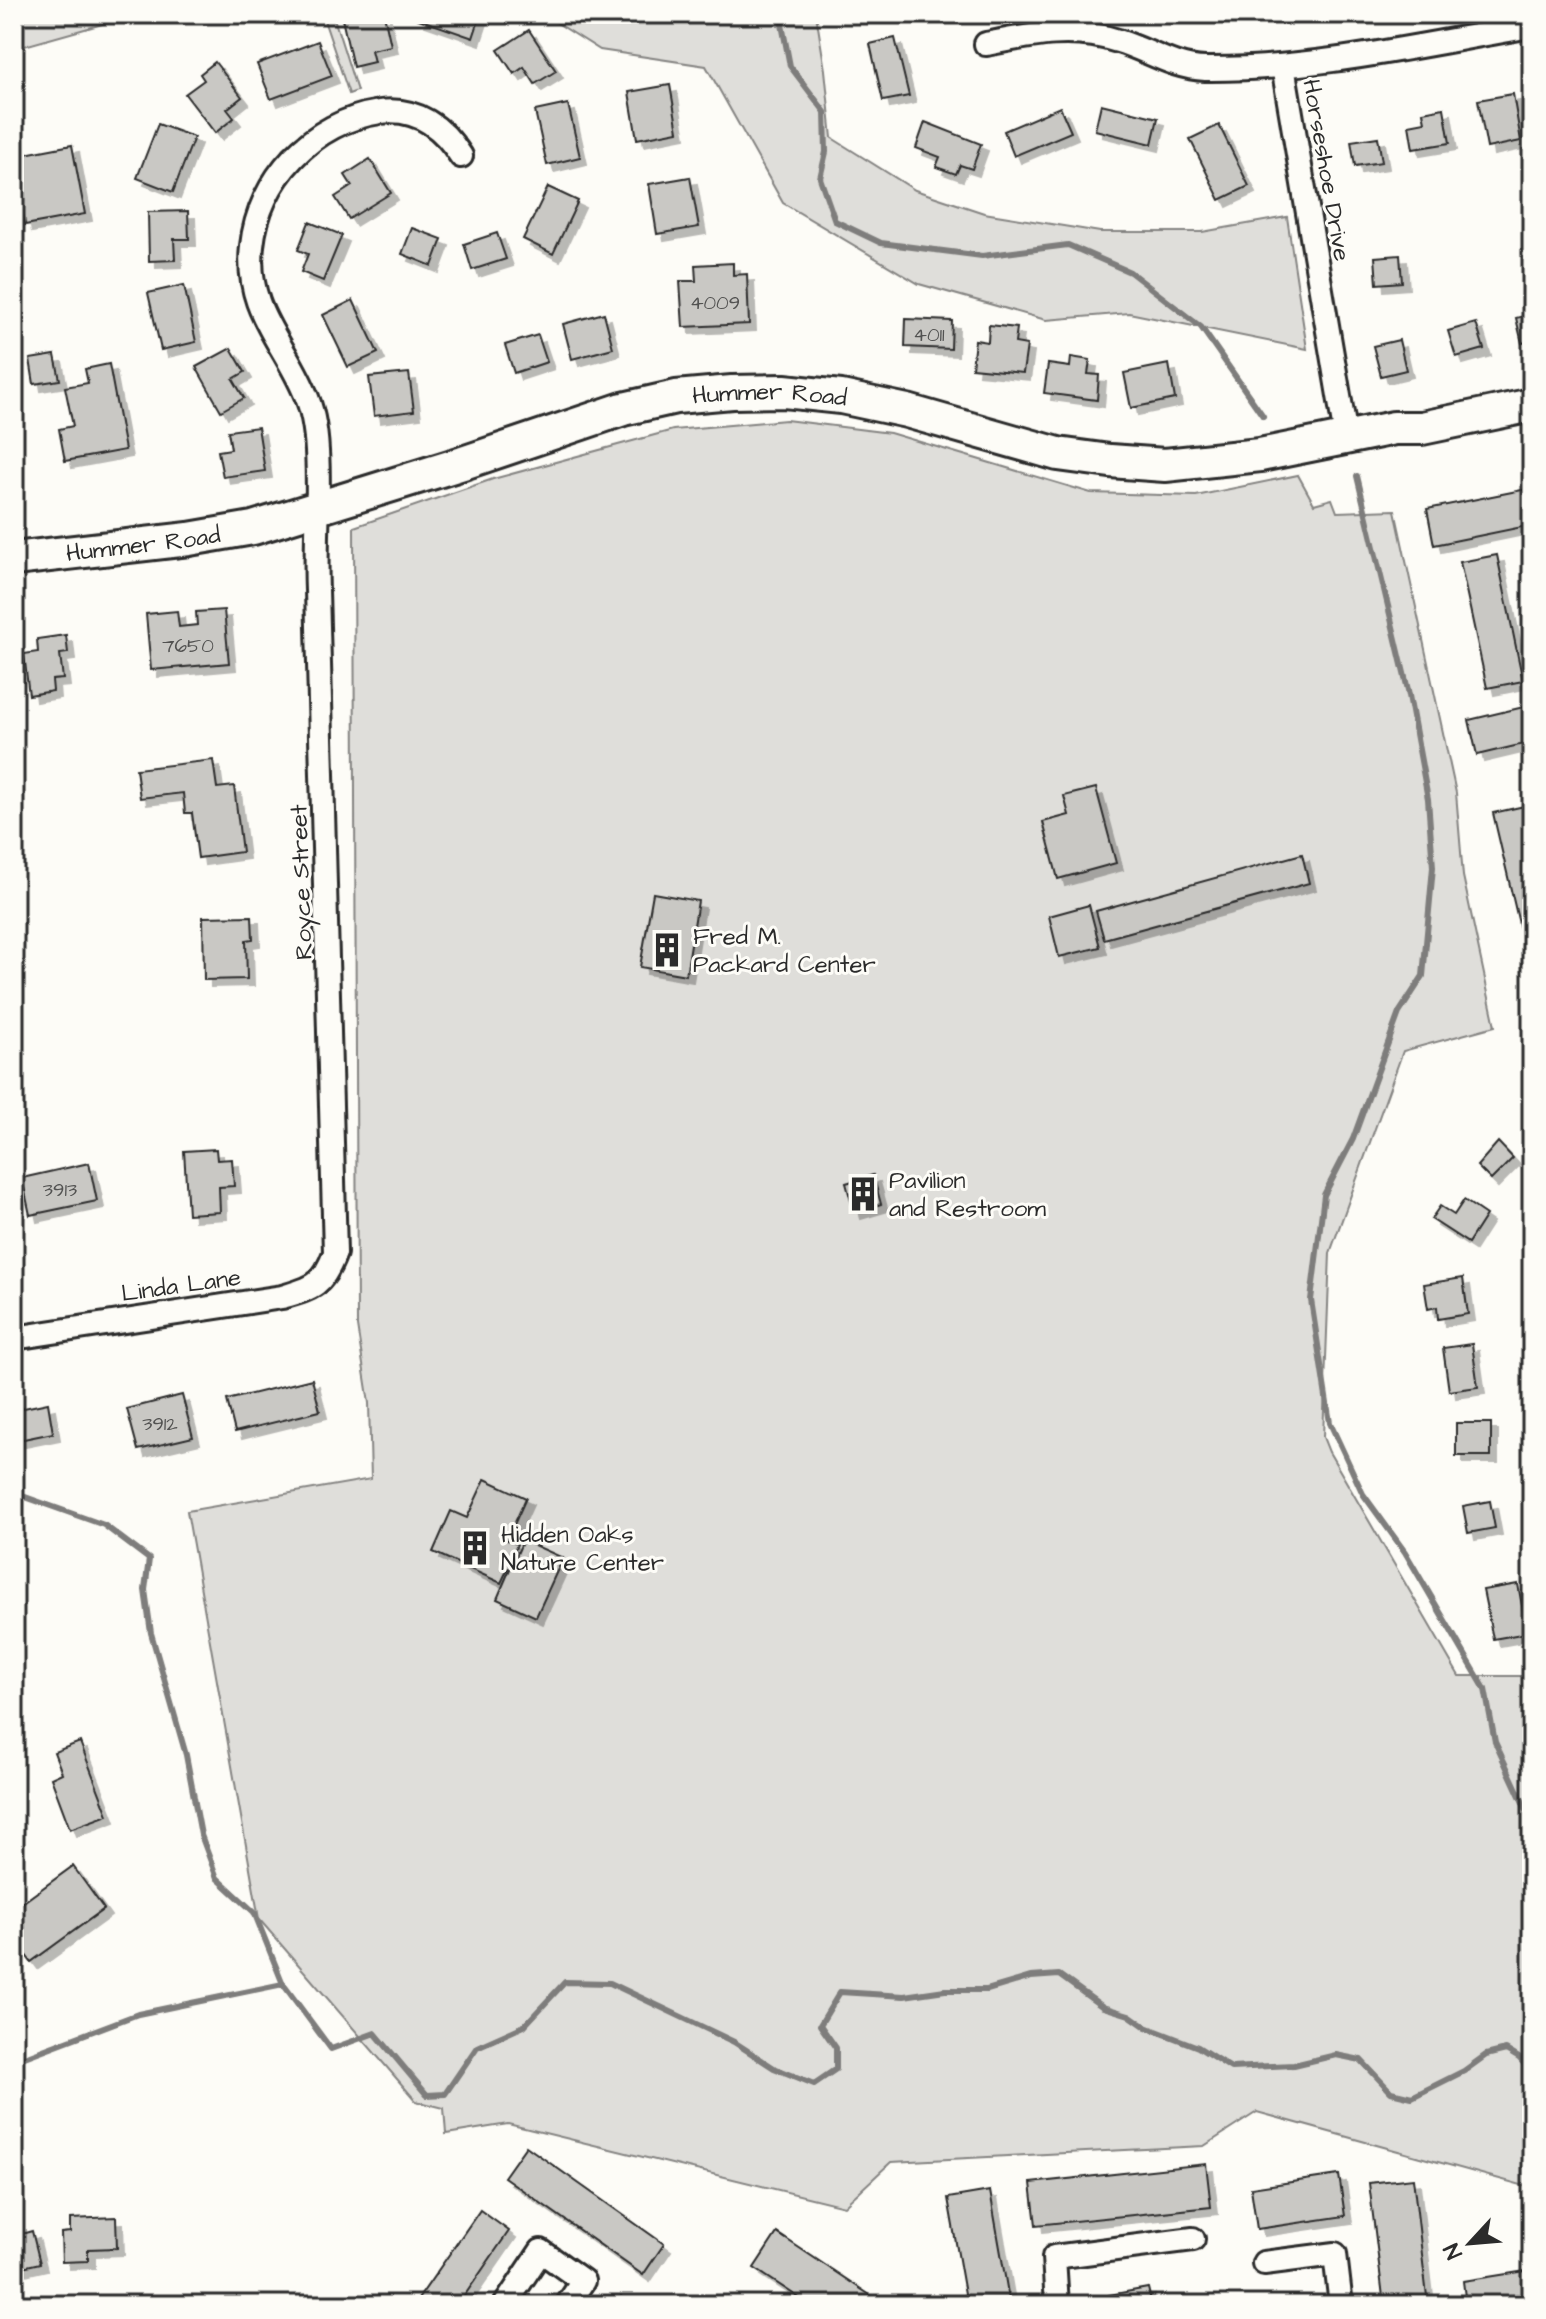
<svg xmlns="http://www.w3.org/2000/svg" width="1546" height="2319" font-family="'Architects Daughter',sans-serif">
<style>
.green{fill:#dfdeda;stroke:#858482;stroke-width:2}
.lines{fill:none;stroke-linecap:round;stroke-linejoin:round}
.stream{stroke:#7e7d7b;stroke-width:6}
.building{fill:#c9c8c4;stroke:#2b2b2b;stroke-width:2;filter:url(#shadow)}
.minor-casing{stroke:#2b2b2b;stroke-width:28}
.secondary-casing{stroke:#2b2b2b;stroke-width:38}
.minor{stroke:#fdfcf7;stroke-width:22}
.secondary{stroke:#fdfcf7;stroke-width:32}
.labels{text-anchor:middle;stroke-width:6;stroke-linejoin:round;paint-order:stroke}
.number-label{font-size:20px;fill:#525251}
.street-label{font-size:24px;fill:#2b2b2b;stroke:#fdfcf7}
.poi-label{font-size:24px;fill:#2b2b2b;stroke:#fdfcf7;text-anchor:start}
</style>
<defs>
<filter id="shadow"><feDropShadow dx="7" dy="7" stdDeviation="0" flood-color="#0004"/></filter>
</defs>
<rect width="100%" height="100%" fill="#fdfcf7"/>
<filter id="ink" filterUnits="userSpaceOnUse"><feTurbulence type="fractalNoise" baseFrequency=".0125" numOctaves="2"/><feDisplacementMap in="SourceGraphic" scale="16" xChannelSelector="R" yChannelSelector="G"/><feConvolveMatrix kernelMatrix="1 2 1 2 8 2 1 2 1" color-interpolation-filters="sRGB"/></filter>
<g filter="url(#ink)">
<g class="green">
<path d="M14,14H138L14,49Z"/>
<path d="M543,14H816L825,70L832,138L915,190L984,213L1100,232H1202L1287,217L1307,349L1129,313L1046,320L919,284L783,203L706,66L600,50Z"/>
<path d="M333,15L357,91L349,94L323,17Z"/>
<path d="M786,420L890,433L1091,493L1196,496L1298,475L1314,504L1332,499L1337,512L1395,510L1456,793L1463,876L1495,1026L1403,1051L1330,1253L1323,1437L1329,1452L1459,1676H1526L1529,1683H1532V2188L1257,2112L1204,2146L891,2162L844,2206L508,2124L446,2134L444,2108L416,2101L259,1919L187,1511L371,1479L369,1403L357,1326L354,527L493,479L673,430Z"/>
</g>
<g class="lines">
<g class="stream">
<path d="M780,14L790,66L825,112L826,152L820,178L835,221L881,243L982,256L1068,245L1130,272L1201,327L1263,416"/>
<path d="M1357,476L1408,690L1428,799L1433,867L1423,976L1399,1013L1353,1139L1324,1195L1311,1300L1330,1423L1363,1494L1405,1552L1485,1689L1495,1742L1532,1822"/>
<path d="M14,1493L104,1525L149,1559L145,1590L151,1633L186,1755L201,1835L217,1878L254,1912L283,1984"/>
<path d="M14,2061L138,2014L283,1984L331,2049L375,2033L427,2095L445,2094L477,2047L524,2026L565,1982L610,1983L734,2042L774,2068L814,2084L836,2069V2048L820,2025L840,1992L904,1996L945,1990H987L1031,1977L1059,1975L1103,2007L1129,2015L1146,2027L1198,2047L1231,2068L1294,2065L1336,2055L1361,2060L1391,2092L1412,2097L1464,2071L1486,2055L1506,2050L1519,2058L1532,2072"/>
</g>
</g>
<g class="building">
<path d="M359,14H384L391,46L371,50L374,62L353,67L342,19Z"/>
<path d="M420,14H481L473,38L418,19Z"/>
<path d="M529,30L556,71L535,84L524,67L514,74L498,50Z"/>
<path d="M895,38L909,96L883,101L870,44Z"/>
<path d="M318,41L332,76L271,99L257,64Z"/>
<path d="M215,62L242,97L227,109L234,118L215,133L185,94L204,80L200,74Z"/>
<path d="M670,85L678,131L637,139L629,92Z"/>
<path d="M1513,94L1521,141L1487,148L1478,100Z"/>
<path d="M568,104L580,157L547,165L535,111Z"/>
<path d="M1101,104L1158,118L1152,144L1095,130Z"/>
<path d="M1060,107L1071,132L1014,156L1004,131Z"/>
<path d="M1444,108L1450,143L1413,149L1409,125L1425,122L1423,112Z"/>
<path d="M925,122L981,144L972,169L960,165L956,174L936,167L940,157L916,148Z"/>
<path d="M158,124L194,137L173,192L137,178Z"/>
<path d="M1219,125L1249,186L1220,200L1190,139Z"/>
<path d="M1378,137L1382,162L1355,166L1351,141Z"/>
<path d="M72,145L85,214L25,225L14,170V156Z"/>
<path d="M370,159L391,193L349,219L335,197L352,186L345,175Z"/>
<path d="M690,177L699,227L657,234L649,184Z"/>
<path d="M548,187L578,201L553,254L523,239Z"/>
<path d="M188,211L189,239H174L175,260L149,261L148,212Z"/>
<path d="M309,222L342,235L323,281L301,272L308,254L298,250Z"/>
<path d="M412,228L442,239L432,266L402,254Z"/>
<path d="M497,233L506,259L472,270L464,244Z"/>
<path d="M1400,255L1402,282L1377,284L1375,257Z"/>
<path d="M733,263V275L747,274L749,324L683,327L680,281H696L695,265Z"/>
<path d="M184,285L196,342L161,350L148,293Z"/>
<path d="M353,300L378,353L348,367L323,315Z"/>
<path d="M604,313L613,348L572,359L563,324Z"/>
<path d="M1532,314V341L1522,343L1516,318Z"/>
<path d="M906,319L952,321L951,349L905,347Z"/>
<path d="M1476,323L1484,349L1456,357L1448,331Z"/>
<path d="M989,325L1017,328L1015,343L1027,345L1023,373L972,368L975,340L988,342Z"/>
<path d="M538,335L547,362L514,373L505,345Z"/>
<path d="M1399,340L1406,370L1381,376L1373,346Z"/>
<path d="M231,348L245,372L233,379L244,398L221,411L196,367Z"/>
<path d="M55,355L60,380L34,384L30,359Z"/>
<path d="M1071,357L1090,360L1088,374L1099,375L1097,400L1044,393L1048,364L1070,367Z"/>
<path d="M109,364L125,450L65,461L59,429L73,426L65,387L88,383L85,369Z"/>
<path d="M1169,364L1175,399L1131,408L1124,373Z"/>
<path d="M409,373L414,411L374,416L369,377Z"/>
<path d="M258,427L265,471L223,477L218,451L231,449L228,431Z"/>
<path d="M1532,488V525L1434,545L1427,509Z"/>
<path d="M1497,555L1523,681L1487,688L1460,562Z"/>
<path d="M224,610L229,663L151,670L146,614L177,611L179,627L197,625L196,612Z"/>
<path d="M66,635L68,653L60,654L63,679L52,680L53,691L29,695L24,654L38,652L37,639Z"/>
<path d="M1532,705V742L1477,755L1469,720Z"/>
<path d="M213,760L217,788L234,786L242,852L198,858L192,813H185L183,793L140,798L136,769Z"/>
<path d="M1096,788L1116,863L1058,879L1043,822L1069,815L1064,796Z"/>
<path d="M1529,805L1532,819V939L1523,941L1493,813Z"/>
<path d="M1302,854L1309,883L1104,939L1096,911Z"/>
<path d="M653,893L698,901L686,975L640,967Z"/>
<path d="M1089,905L1100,947L1059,957L1049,916Z"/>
<path d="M252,916L253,939L246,940L247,979L204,980L203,917Z"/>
<path d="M1498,1142L1513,1158L1491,1180L1477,1166Z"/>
<path d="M216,1149L217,1160L232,1159L234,1186L219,1187L220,1212L188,1214L184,1151Z"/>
<path d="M89,1163L97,1201L30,1215L22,1178Z"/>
<path d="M873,1175L881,1204L854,1212L846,1183Z"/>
<path d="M1464,1200L1486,1215L1468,1243L1431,1219L1440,1206L1454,1215Z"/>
<path d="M1463,1278L1468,1314L1438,1319L1437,1307L1428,1309L1424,1284Z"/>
<path d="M1472,1344L1478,1387L1449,1391L1443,1348Z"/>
<path d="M312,1379L320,1411L235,1432L227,1400Z"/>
<path d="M182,1395L193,1437L138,1450L127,1409Z"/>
<path d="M48,1403L53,1433L14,1441V1410Z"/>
<rect x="1456" y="1423" width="35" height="33"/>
<path d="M485,1479L526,1498L507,1540L517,1544L511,1560L514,1561L523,1540L563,1558L536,1617L497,1599L510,1569L508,1568L501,1583L433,1552L451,1511L467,1518Z"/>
<path d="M1490,1501L1495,1528L1468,1533L1463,1506Z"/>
<path d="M1518,1584L1527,1633L1493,1639L1483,1590Z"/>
<path d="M80,1742L108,1815L70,1829L51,1778L62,1773L54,1752Z"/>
<path d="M73,1866L104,1909L31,1962L14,1939V1909Z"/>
<path d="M526,2146L664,2244L643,2275L504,2177Z"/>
<path d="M1206,2164L1211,2207L1036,2225L1031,2183Z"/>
<path d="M1339,2175L1345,2216L1257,2229L1251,2188Z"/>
<path d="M1413,2178L1428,2305H1384L1369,2183Z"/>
<path d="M990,2191L1010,2305H967L948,2198Z"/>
<path d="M480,2210L509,2231L458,2305H414Z"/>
<path d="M116,2217L117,2248L88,2249V2261L62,2262L61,2233L70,2232V2219Z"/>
<path d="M32,2231L40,2263L14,2269V2236Z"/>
<path d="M777,2233L885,2305H810L754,2268Z"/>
<path d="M1532,2270V2305H1466L1463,2281Z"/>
<path d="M1148,2288L1152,2305H1111L1109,2295Z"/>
<path d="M621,2296L633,2305H615Z"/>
</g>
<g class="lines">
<g class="minor-casing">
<g id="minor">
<path d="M986,44C1031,35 1073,26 1118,41C1148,50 1173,68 1205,69C1315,70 1424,44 1532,26"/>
<path d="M1283,66L1346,437"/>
<path d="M14,1338L282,1297C314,1288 323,1285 335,1253C330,1032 325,811 317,590C315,544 320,497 317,451C316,432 313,410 305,393C283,340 245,310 252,246C259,179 312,122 380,112C416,107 443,127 461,156"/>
<path d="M1264,2263L1335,2254L1341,2305"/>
<path d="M505,2305L541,2251L583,2281L567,2305"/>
<path d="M1057,2305L1054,2257L1193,2239"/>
</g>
</g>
<g class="secondary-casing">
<g id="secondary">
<path id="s1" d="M14,559L189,539L253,528L463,463L623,409L676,397L732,392L784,391L841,397L907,411L1058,454L1110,461L1165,465L1260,455L1394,428H1422L1532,405"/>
</g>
</g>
<use href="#minor" class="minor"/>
<use href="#secondary" class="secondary"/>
</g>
</g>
<defs>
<g id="building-bare" transform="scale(2.76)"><path d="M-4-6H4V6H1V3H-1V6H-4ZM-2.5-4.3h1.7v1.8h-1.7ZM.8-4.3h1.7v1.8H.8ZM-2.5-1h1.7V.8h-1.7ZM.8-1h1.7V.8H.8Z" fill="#2b2b2b" stroke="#fdfcf7" stroke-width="2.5" paint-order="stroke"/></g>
</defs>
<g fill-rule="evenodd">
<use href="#building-bare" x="667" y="950"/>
<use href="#building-bare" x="863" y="1194"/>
<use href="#building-bare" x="475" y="1548"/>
</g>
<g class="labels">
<g class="number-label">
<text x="715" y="309">4009</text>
<text x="929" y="341">4011</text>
<text x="188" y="652">7650</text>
<text x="60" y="1196">3913</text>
<text x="160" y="1430">3912</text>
</g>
<g class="street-label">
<text transform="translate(1327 170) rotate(80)" y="8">Horseshoe Drive</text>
<text dy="8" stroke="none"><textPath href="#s1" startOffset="778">Hummer Road</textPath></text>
<text dy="8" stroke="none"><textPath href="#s1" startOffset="130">Hummer Road</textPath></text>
<text transform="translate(301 882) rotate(-92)" y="8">Royce Street</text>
<text transform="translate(181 1285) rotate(-8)" y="8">Linda Lane</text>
</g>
<g class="poi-label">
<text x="693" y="944">Fred M.<tspan x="693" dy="28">Packard Center</tspan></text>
<text x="889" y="1188">Pavilion<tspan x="889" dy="28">and Restroom</tspan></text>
<text x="501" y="1542">Hidden Oaks<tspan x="501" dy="28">Nature Center</tspan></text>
</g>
</g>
<rect width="1546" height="2319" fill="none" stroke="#fdfcf7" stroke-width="48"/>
<rect x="24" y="24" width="1498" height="2271" fill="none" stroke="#2b2b2b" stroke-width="3" filter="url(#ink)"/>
<g transform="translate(1470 2243) rotate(244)" stroke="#fdfcf7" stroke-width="6" paint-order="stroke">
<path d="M0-6L14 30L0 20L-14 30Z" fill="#2b2b2b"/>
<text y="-12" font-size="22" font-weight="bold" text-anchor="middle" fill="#2b2b2b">N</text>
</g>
</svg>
